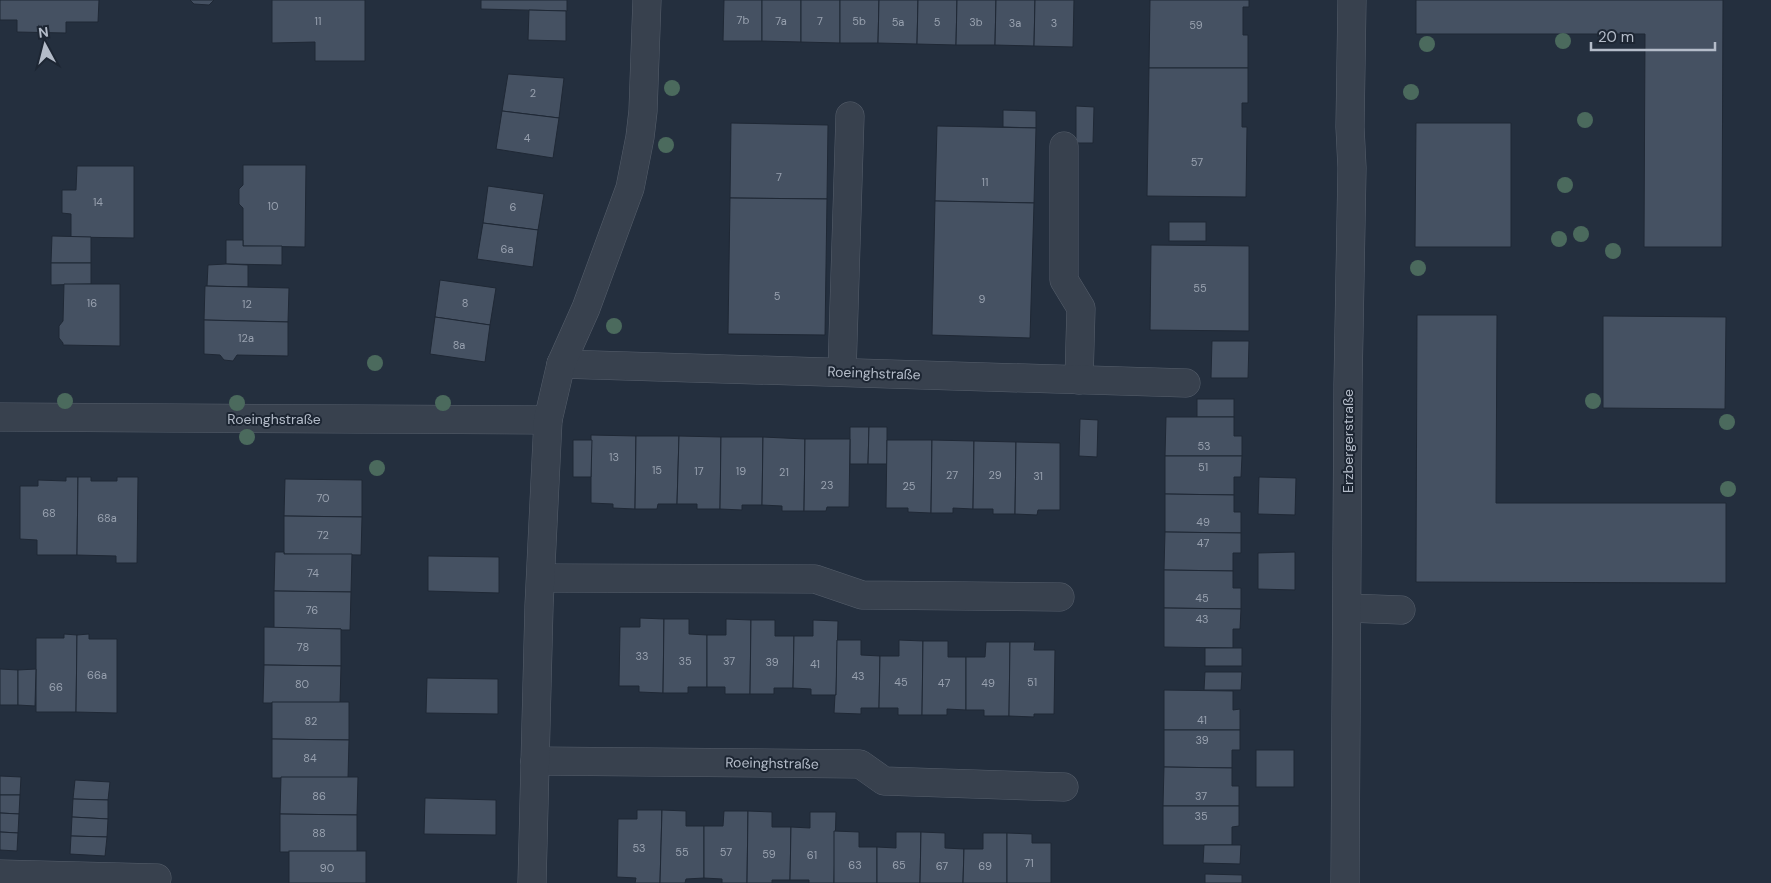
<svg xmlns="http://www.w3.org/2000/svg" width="1771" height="883" font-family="'DM Sans',sans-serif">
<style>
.building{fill:#455162;stroke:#1f2835}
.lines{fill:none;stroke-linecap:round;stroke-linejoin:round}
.minor-casing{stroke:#565f6c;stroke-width:29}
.minor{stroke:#38414e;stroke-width:28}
.tree{fill:#4b6a5d}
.labels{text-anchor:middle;stroke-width:4;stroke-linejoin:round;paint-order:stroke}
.number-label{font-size:11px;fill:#98a1af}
.street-label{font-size:14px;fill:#b4bcc9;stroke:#1d2633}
</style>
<rect width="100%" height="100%" fill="#242f3e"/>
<g class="building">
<path d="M0,0H99L98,22H66V33L17,32V20H0Z"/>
<path d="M190,0H214L209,5L194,4Z"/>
<path d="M272,0H365V61H315V42L272,43Z"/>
<path d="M481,0H567V11L481,9Z"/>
<path d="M724,0H762V41H723Z"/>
<path d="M762,0H801V42L762,41Z"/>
<path d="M801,0H840V43L801,42Z"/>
<path d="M840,0H879L878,43H840Z"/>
<path d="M879,0H918L917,44L878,43Z"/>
<path d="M918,0H957L956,45L917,44Z"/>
<path d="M957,0H996L995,45H956Z"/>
<path d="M996,0H1035L1034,46L995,45Z"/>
<path d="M1035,0H1074L1073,47L1034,46Z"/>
<path d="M1150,0H1249V7H1243V35H1248V68H1149Z"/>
<path d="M1416,0H1723L1722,247H1644L1645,34H1416Z"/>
<path d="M529,10L566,11V41L528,40Z"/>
<path d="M1149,68H1248V103H1242V127H1247L1246,197L1147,196Z"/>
<path d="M508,74L564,78L559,118L502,111Z"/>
<path d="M1076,106L1094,107L1093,143H1076Z"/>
<path d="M1003,110L1036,111V128L1003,127Z"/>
<path d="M502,111L559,118L553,158L496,149Z"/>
<path d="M731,123L828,125L827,199L730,198Z"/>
<path d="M1416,123H1511V247H1415Z"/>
<path d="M937,126L1036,128L1034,203L935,201Z"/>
<path d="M243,165H306L305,247L243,246V208L239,204V189L243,185Z"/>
<path d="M77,166H134V238L71,237V214L62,213V190H76Z"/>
<path d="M488,186L544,194L538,230L483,223Z"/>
<path d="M730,198L827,199L825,335L728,334Z"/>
<path d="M935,201L1034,203L1030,338L932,335Z"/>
<rect x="1169" y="222" width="37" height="19"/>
<path d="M483,223L538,230L533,267L477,259Z"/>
<path d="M52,236L91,237V263H51Z"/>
<path d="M226,240H243V246H282V265L226,264Z"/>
<path d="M1151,245L1249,246V331L1150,330Z"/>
<path d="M51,263H91V284L51,285Z"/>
<path d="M226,264L248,265V287L207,286L208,265Z"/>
<path d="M440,280L496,288L490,325L435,317Z"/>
<path d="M64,284H120V346L63,345V343L59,338V326L63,321Z"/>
<path d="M205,286L289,288L288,322L204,320Z"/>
<path d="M1417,315H1497L1496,503H1726V583L1416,582Z"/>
<path d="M1603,316L1726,317L1725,409L1603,408Z"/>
<path d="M435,317L490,325L485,362L430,354Z"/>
<path d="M204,320L288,322V356L237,355L233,361L224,360L220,355L204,354Z"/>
<path d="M1212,341H1249L1248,378H1211Z"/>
<rect x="1197" y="399" width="37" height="18"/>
<path d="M1166,417H1234V436H1242V456H1165Z"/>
<path d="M1080,419L1098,420L1097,457L1079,456Z"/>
<path d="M850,427H869L868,464H850Z"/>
<path d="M869,427H887V464H868Z"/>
<path d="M591,435L636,436L635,509L613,508V504L591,503Z"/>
<path d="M636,436H679L677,504H658L657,509H635Z"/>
<path d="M679,436L721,437L720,509H697V504H677Z"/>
<path d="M721,437H763L762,505H742V510L720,509Z"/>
<path d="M763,437L805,439L804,511H782V506L762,505Z"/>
<path d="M805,439H850L849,507H827L826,511H804Z"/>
<path d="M573,440H592L591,477H573Z"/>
<path d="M887,440H932L931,513L908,512V508H886Z"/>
<path d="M932,440L974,441L973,509L953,508V513H931Z"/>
<path d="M974,441L1016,442L1015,514H993V509H973Z"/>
<path d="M1016,442L1060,443V510H1038L1037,515L1015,514Z"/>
<path d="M1165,456H1242L1241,477H1234V495L1165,494Z"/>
<path d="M66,477H78L77,555H37V540L20,539V486H38V480L66,481Z"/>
<path d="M78,477H91V481H117V477H138L137,563H116V556L77,555Z"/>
<path d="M1259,477L1296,478L1295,515L1258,514Z"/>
<path d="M285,479L362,480V517L284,516Z"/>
<path d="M1165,494L1234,495V512H1241V533L1165,532Z"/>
<path d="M284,516L362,517L361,555L284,554Z"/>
<path d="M1165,532L1241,533V553H1233V571L1164,570Z"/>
<path d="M275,552H284V554H352L351,592L274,591Z"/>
<path d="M1295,552V590L1258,589V553Z"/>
<path d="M428,556L499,557V593L428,591Z"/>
<path d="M1164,570L1233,571V588H1241V609L1164,608Z"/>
<path d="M274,591L351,592L350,630H341V629L274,628Z"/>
<path d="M1164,608L1241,609L1240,629H1233V648L1164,647Z"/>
<path d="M640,618L664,619L663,693L639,692V686H619L620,627H640Z"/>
<path d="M664,619H689V634L707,635V687H688V693H663Z"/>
<path d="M726,619L751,620L750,694H725V687H707V635H726Z"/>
<path d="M751,620H775V636H794L793,688H774V694H750Z"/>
<path d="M813,620L838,621L836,695H811V689L793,688L794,636H813Z"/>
<path d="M264,627L341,629V666L264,665Z"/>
<path d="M64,634L77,635L76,712H36V638H64Z"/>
<path d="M89,634V639H117V713L76,712L77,635Z"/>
<path d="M837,640H861V655L880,656L879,708H861V714L834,713L835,695H836Z"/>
<path d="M899,640L923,641L922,715H898V708H879L880,656H899Z"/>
<path d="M923,641H948V657H966V710L947,709V715H922Z"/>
<path d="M986,642H1010L1009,716H984V710H966V657H985Z"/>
<path d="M1010,642H1035L1034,650H1055L1054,714H1034V717L1009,716Z"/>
<rect x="1205" y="648" width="37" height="18"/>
<path d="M264,665L341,666L340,703H263Z"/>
<path d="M0,669L18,670V705H0Z"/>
<path d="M36,669L35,706L18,705V670Z"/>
<path d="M1205,672H1242L1241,690H1204Z"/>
<path d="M427,678L498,679V714L426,713Z"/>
<path d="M1164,690L1233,691V710L1240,709V730H1164Z"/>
<path d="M272,702H349V740L272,739Z"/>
<path d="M1164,730H1240V750H1232V768L1164,767Z"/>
<path d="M272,739L349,740L348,778H272Z"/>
<rect x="1256" y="750" width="38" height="37"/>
<path d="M1164,767L1232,768V786H1239V806H1163Z"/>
<path d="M0,776L21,777L20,795H0Z"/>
<path d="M281,777H358L357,815L280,814Z"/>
<path d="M75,780L110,782L108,800L73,799Z"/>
<path d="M0,795H20L19,814L0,813Z"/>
<path d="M425,798L496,800V835L424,834Z"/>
<path d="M73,799L108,800V819L72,817Z"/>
<path d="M1163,806H1239V826L1232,827V845H1163Z"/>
<path d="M637,810H662L660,883H635L636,878L617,877L618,819H637Z"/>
<path d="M662,810L686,811V826H704V878L686,879L685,883H660Z"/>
<path d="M724,811H748L747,883H722V879L704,878V826H723Z"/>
<path d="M748,811L772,812V827H791L790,880H772V883H747Z"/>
<path d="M810,812H836L834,883H809V880H790L791,827L810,828Z"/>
<path d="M0,813L19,814L18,833L0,832Z"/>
<path d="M280,814L357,815V852H280Z"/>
<path d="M72,817L108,819L107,837L71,836Z"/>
<path d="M834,831L859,832V847H877V883H834Z"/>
<path d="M0,832L18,833L17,851L0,850Z"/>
<path d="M896,832H921L920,883H877V847L896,848Z"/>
<path d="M921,832L945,833V848L964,849L963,883H920Z"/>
<path d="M983,833H1007V883H963L964,849H983Z"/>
<path d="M1007,833L1032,834V843H1051V883H1007Z"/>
<path d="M71,836L107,837L105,856L70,854Z"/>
<path d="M1204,845H1241L1240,864L1203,863Z"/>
<rect x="289" y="851" width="77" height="32"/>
<path d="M1205,874L1242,875V883H1205Z"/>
</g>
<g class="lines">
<g class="minor-casing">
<g id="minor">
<path d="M1064,146V280L1081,308L1079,380"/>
<path d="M561,364L1186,383"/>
<path d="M842,372L850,116"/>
<path d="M0,417L548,420"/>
<path d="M541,578L815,579L862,595L1060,597"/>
<path d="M1348,608L1401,610"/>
<path d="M535,761L860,764L884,781L1064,787"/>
<path d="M0,874L157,878"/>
<path d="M532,883L539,606L548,420L561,364L586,308L630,188L640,137L643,111L647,0"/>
<path d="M1345,883L1348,385L1352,168L1350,127L1352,0"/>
</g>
</g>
<use href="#minor" class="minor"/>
</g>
<g class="tree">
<circle cx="1563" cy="41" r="8"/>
<circle cx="1427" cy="44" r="8"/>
<circle cx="672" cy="88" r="8"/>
<circle cx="1411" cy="92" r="8"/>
<circle cx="1585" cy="120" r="8"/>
<circle cx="666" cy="145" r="8"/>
<circle cx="1565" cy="185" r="8"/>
<circle cx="1581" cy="234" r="8"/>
<circle cx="1559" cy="239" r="8"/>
<circle cx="1613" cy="251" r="8"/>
<circle cx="1418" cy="268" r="8"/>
<circle cx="614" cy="326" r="8"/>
<circle cx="375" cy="363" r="8"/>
<circle cx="65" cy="401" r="8"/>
<circle cx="1593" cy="401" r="8"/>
<circle cx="237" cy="403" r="8"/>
<circle cx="443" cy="403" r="8"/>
<circle cx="1727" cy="422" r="8"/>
<circle cx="247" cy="437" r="8"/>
<circle cx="377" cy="468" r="8"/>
<circle cx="1728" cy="489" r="8"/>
</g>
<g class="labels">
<g class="number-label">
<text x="743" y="24">7b</text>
<text x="318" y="25">11</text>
<text x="781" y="25">7a</text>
<text x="820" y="25">7</text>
<text x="859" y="25">5b</text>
<text x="898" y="26">5a</text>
<text x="937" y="26">5</text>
<text x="976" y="26">3b</text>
<text x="1015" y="27">3a</text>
<text x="1054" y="27">3</text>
<text x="1196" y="29">59</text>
<text x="533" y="97">2</text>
<text x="527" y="142">4</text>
<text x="1197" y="166">57</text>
<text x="779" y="181">7</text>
<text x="985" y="186">11</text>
<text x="98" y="206">14</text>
<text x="273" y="210">10</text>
<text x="513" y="211">6</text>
<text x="507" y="253">6a</text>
<text x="1200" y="292">55</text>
<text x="777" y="300">5</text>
<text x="982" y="303">9</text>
<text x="92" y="307">16</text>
<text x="465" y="307">8</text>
<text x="247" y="308">12</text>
<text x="246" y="342">12a</text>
<text x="459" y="349">8a</text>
<text x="1204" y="450">53</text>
<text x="614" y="461">13</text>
<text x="1203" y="471">51</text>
<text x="657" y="474">15</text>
<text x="699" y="475">17</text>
<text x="741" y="475">19</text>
<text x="784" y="476">21</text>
<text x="952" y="479">27</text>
<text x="995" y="479">29</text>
<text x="1038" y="480">31</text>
<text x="827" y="489">23</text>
<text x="909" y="490">25</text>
<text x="323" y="502">70</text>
<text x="49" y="517">68</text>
<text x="107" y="522">68a</text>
<text x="1203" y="526">49</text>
<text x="323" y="539">72</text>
<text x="1203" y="547">47</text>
<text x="313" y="577">74</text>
<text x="1202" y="602">45</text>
<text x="312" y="614">76</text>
<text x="1202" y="623">43</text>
<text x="303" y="651">78</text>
<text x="642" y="660">33</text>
<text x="685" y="665">35</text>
<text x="729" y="665">37</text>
<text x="772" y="666">39</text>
<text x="815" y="668">41</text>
<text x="97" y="679">66a</text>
<text x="858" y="680">43</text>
<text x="901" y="686">45</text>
<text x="1032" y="686">51</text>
<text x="944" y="687">47</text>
<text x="988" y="687">49</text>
<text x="302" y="688">80</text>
<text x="56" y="691">66</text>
<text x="1202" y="724">41</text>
<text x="311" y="725">82</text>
<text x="1202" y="744">39</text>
<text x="310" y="762">84</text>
<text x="319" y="800">86</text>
<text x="1201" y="800">37</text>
<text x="1201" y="820">35</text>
<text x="319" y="837">88</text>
<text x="639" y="852">53</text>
<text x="682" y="856">55</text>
<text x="726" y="856">57</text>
<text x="769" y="858">59</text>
<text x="812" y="859">61</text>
<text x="1029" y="867">71</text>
<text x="855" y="869">63</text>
<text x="899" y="869">65</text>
<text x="942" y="870">67</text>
<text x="985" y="870">69</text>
<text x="327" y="872">90</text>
</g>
<g class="street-label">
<text transform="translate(874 373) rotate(2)" y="5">Roeinghstraße</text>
<text x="274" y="424">Roeinghstraße</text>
<text transform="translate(1348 441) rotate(-90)" y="5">Erzbergerstraße</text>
<text transform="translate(772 763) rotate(1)" y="5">Roeinghstraße</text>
</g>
</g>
<g transform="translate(45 45) rotate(353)" stroke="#1d2633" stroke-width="4" paint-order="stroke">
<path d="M0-4L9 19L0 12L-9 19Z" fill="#b4bcc9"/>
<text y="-8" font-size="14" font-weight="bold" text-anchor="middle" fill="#b4bcc9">N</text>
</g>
<path d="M1591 42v8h124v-8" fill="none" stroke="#b4bcc9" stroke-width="2.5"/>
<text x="1598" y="42" font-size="15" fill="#b4bcc9" stroke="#1d2633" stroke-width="4" paint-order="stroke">20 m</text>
</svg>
